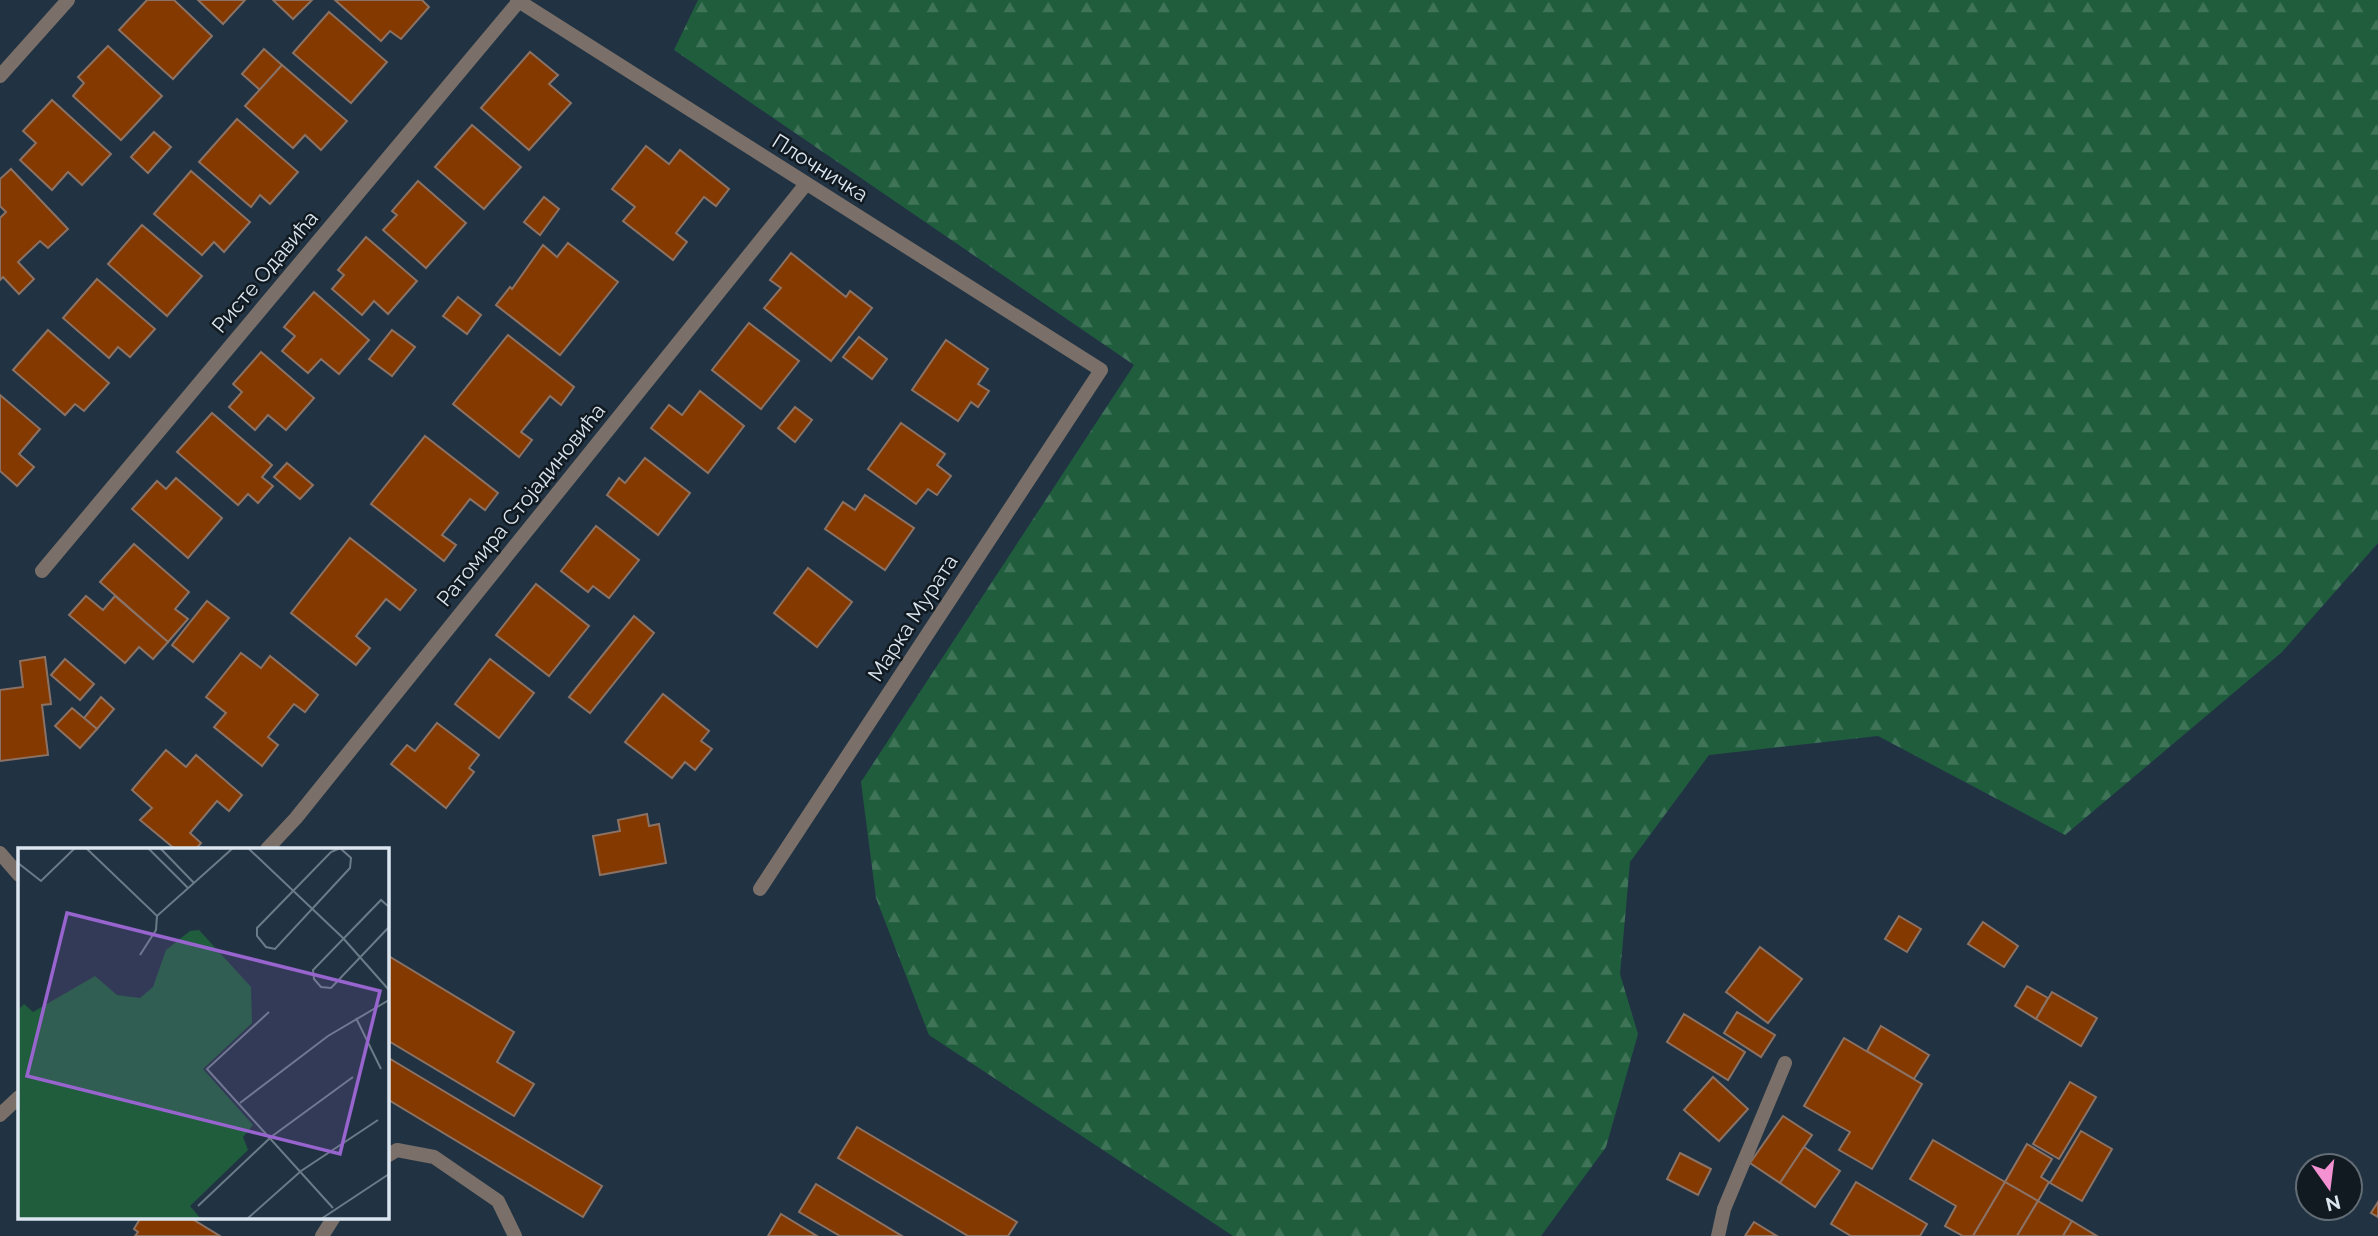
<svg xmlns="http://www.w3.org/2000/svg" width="2378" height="1236" font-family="Raleway,sans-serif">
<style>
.forest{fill:url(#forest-firs)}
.building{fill:#843900;stroke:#8b7264;stroke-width:2}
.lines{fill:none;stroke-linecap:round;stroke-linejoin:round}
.service{stroke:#7a7069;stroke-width:14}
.minor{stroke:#7a7069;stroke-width:14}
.labels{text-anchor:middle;stroke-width:5;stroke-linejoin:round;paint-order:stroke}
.street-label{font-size:21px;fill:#dbe6f0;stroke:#121a21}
.inset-road{fill:none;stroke:#6b7b88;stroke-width:2}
.view{fill:#9864ce;fill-opacity:0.15;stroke:#9864ce;stroke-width:3.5}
.inset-edge{fill:none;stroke:#dbe6f0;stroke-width:3.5}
</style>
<defs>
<pattern id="forest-firs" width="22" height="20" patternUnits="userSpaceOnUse" patternTransform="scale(1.75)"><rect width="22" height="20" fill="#1f5d3d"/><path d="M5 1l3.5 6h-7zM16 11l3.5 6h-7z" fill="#3f7459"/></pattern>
</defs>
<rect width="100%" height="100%" fill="#213343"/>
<path class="forest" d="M698,0H2378V543L2282,652L2065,835L1878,736L1709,755L1630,862L1620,974L1638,1034L1606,1147L1541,1236H1233L929,1035L876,898L861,782L1134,365L674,50Z"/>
<g class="building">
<path d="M147,0H174L212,36L173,79L119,30Z"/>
<path d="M198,0H245L223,24Z"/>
<path d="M273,0H312L293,19Z"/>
<path d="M335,0H422L429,7L401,39L390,31L381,41Z"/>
<path d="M329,12L387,62L351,103L293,53Z"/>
<path d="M108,46L162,96L121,140L73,96L84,83L78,77Z"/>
<path d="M264,49L282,65L260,90L242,74Z"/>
<path d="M530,52L558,75L549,84L571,103L529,150L481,108Z"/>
<path d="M282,65L347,121L321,150L305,135L293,148L245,106Z"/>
<path d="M52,100L111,154L82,185L68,172L52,190L20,160L36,143L23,131Z"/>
<path d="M237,119L298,172L270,204L260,195L251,207L199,162Z"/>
<path d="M472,125L521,167L484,209L435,167Z"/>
<path d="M154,132L171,147L148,173L131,157Z"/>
<path d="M646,146L669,164L680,150L729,189L716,206L704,197L676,233L687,242L673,260L623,221L635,207L612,189Z"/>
<path d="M11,169L68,229L48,248L40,241L18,262L34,279L19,294L3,277L0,280V218L6,212L0,206V179Z"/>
<path d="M191,171L250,222L224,252L214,242L202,255L154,214Z"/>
<path d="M418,181L466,223L426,268L383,230L397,215L392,211Z"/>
<path d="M544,197L559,209L540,235L524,222Z"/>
<path d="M142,225L202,276L167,316L108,264Z"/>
<path d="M366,237L417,281L388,314L374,301L362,315L332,289L344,275L338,270Z"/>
<path d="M568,243L618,282L560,355L496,305L510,287L512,289L543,245L557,257Z"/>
<path d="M791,253L846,297L850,291L872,308L831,361L764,308L781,288L770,280Z"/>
<path d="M97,279L155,329L130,357L118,347L109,358L63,318Z"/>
<path d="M314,292L369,340L339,374L321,359L308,373L282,351L295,336L284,327Z"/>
<path d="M458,297L481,315L467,334L443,316Z"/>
<path d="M749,323L799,361L761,409L712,370Z"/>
<path d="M48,330L109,383L84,411L75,404L65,415L13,370Z"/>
<path d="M392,330L415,347L392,376L369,359Z"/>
<path d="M508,335L574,387L561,405L550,396L521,432L532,440L519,457L453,404Z"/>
<path d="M859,337L887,359L872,379L843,357Z"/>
<path d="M946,340L988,369L978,384L989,391L978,407L971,402L958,421L912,390Z"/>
<path d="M261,352L314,398L286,430L268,415L255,430L229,407L242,392L233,384Z"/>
<path d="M700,391L744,426L708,473L651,428L669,405L682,415Z"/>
<path d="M0,395L40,429L19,454L34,467L17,486L0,471Z"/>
<path d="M795,407L812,420L795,442L778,428Z"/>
<path d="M212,413L272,465L262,477L273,486L258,503L248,494L238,505L177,452Z"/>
<path d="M901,423L945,454L937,465L951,476L937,495L928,489L916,504L868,469Z"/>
<path d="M425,436L498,493L485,510L470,499L442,535L456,545L444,561L371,504Z"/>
<path d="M645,458L690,493L658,535L607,495L619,478L625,483Z"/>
<path d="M287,463L313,485L300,499L274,477Z"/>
<path d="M176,478L222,518L188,558L132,509L157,481L166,489Z"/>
<path d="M865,495L914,528L885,570L825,529L843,502L855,510Z"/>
<path d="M596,526L639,560L609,598L593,586L588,592L561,571Z"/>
<path d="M350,538L416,590L400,610L386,599L356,636L370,648L356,665L291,613Z"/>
<path d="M134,544L189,592L175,609L188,619L168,642L100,582Z"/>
<path d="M808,568L852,602L817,647L774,613Z"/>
<path d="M536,584L589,626L549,676L496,635Z"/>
<path d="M86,596L103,610L115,596L168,642L153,659L139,647L125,663L69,615Z"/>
<path d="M207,601L229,618L193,662L172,645Z"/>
<path d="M634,616L654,633L590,713L569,697Z"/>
<path d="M241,653L261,668L270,656L318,695L305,712L294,704L268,737L278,745L262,766L214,727L226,713L206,697Z"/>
<path d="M45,657L51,704L42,705L48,755L0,761V690L23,687L20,661Z"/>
<path d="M65,659L94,684L80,700L51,675Z"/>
<path d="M490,659L534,693L499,738L455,704Z"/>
<path d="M663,694L709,731L701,741L712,749L695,770L685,762L672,778L625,742Z"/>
<path d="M101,697L114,709L97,729L84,718Z"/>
<path d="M72,708L97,729L80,748L55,726Z"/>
<path d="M437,723L479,755L469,768L474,772L446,808L391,764L407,745L415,751Z"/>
<path d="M166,750L186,767L196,755L242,795L229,811L217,801L190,833L201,843L196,849H175L140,820L152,808L132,790Z"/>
<path d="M647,814L649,826L659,824L666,863L600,875L593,836L620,831L618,820Z"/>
<path d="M1899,916L1921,929L1907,952L1885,939Z"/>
<path d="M1983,922L2018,946L2004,967L1968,944Z"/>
<path d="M1760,947L1802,979L1768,1023L1726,992Z"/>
<path d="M387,955L514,1032L497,1062L534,1084L514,1116L387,1040Z"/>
<path d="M2027,986L2048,998L2036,1019L2015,1006Z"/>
<path d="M2052,992L2097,1018L2081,1046L2036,1019Z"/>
<path d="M1737,1012L1775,1035L1761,1057L1724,1033Z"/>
<path d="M1684,1014L1745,1052L1728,1080L1667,1042Z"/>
<path d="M1881,1026L1929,1055L1914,1079L1867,1051Z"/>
<path d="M1844,1038L1922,1084L1872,1169L1839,1150L1850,1132L1804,1106Z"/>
<path d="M387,1057L602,1186L583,1217L387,1099Z"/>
<path d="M1713,1077L1748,1109L1719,1141L1684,1110Z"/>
<path d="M2070,1082L2096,1097L2059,1159L2033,1144Z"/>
<path d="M1783,1116L1812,1135L1780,1183L1750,1163Z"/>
<path d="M857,1127L1017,1222L1008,1236H968L838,1158Z"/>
<path d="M2081,1131L2112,1149L2082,1201L2050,1183Z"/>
<path d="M1933,1140L2005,1182L1973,1236H1963L1945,1226L1956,1206L1910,1179Z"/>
<path d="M2027,1144L2052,1159L2041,1177L2049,1182L2038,1201L2005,1182Z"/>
<path d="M1804,1147L1840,1171L1815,1207L1780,1183Z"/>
<path d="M1680,1153L1711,1169L1698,1195L1667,1179Z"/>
<path d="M1856,1182L1927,1224L1920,1236H1851L1831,1224Z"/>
<path d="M2005,1182L2038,1201L2017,1236H1973Z"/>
<path d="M816,1184L902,1236H840L799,1212Z"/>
<path d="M2038,1201L2072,1221L2063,1236H2017Z"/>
<path d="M2378,1202V1217L2371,1213Z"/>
<path d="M781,1214L817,1236H768Z"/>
<path d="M141,1217L183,1219L189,1217L220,1236H135L138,1232L134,1229Z"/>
<path d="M2072,1221L2097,1236H2063Z"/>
<path d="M1754,1222L1777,1236H1745Z"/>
</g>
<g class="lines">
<g class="service">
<path d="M0,853L19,875"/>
<path d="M387,1156L397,1150L434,1157L498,1201L515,1236"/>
<path d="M322,1236L334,1217"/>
</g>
<g class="minor">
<path d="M517,0L1101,370L760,889"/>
<path d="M0,76L68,0"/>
<path d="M42,571L520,0"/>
<path d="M267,849L296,818L806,184"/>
<path d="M0,1115L19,1097"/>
<path d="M1718,1236L1724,1209L1785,1063"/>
</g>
</g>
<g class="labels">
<g class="street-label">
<text transform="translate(820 168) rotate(32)" y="7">Плочничка</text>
<text transform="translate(265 272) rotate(-50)" y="7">Ристе Одавића</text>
<text transform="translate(521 505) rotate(-51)" y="7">Ратомира Стојадиновића</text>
<text transform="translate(913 618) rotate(-57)" y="7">Марка Мурата</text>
</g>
</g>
<g transform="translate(18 848)">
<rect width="371" height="371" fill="#213343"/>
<path d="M181,82L233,139L234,175L185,221L235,277L225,289L230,302L172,358L183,371H0V162L6,156L15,164L77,128L99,147L122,150L135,139L148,102L172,83Z" fill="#1f5d3d"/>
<path class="inset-road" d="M68,0L139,68L215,0M130,0L170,40M142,0L176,35M230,0L325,90L371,142M322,0L333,10L332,20L257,101L248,99L239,88V80L313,4ZM0,15L23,33L57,0M371,59L363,52L295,122L296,131L303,139L313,140L371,79M122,107L138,82L139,68M251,164L189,221L315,360M338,170L363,221M222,255L310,188L371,152M180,358L253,289L335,229M229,371L283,323L360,272M303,371L371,326"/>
<path class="view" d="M49,65L362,143L322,306L9,228Z"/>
<rect width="371" height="371" class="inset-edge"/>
</g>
<g transform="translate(2329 1187) rotate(166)"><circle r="33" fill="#121a21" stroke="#626c74" stroke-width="2"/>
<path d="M0-5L12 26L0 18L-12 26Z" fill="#f491d3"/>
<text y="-10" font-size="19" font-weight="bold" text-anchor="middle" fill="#dbe6f0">N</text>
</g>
</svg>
